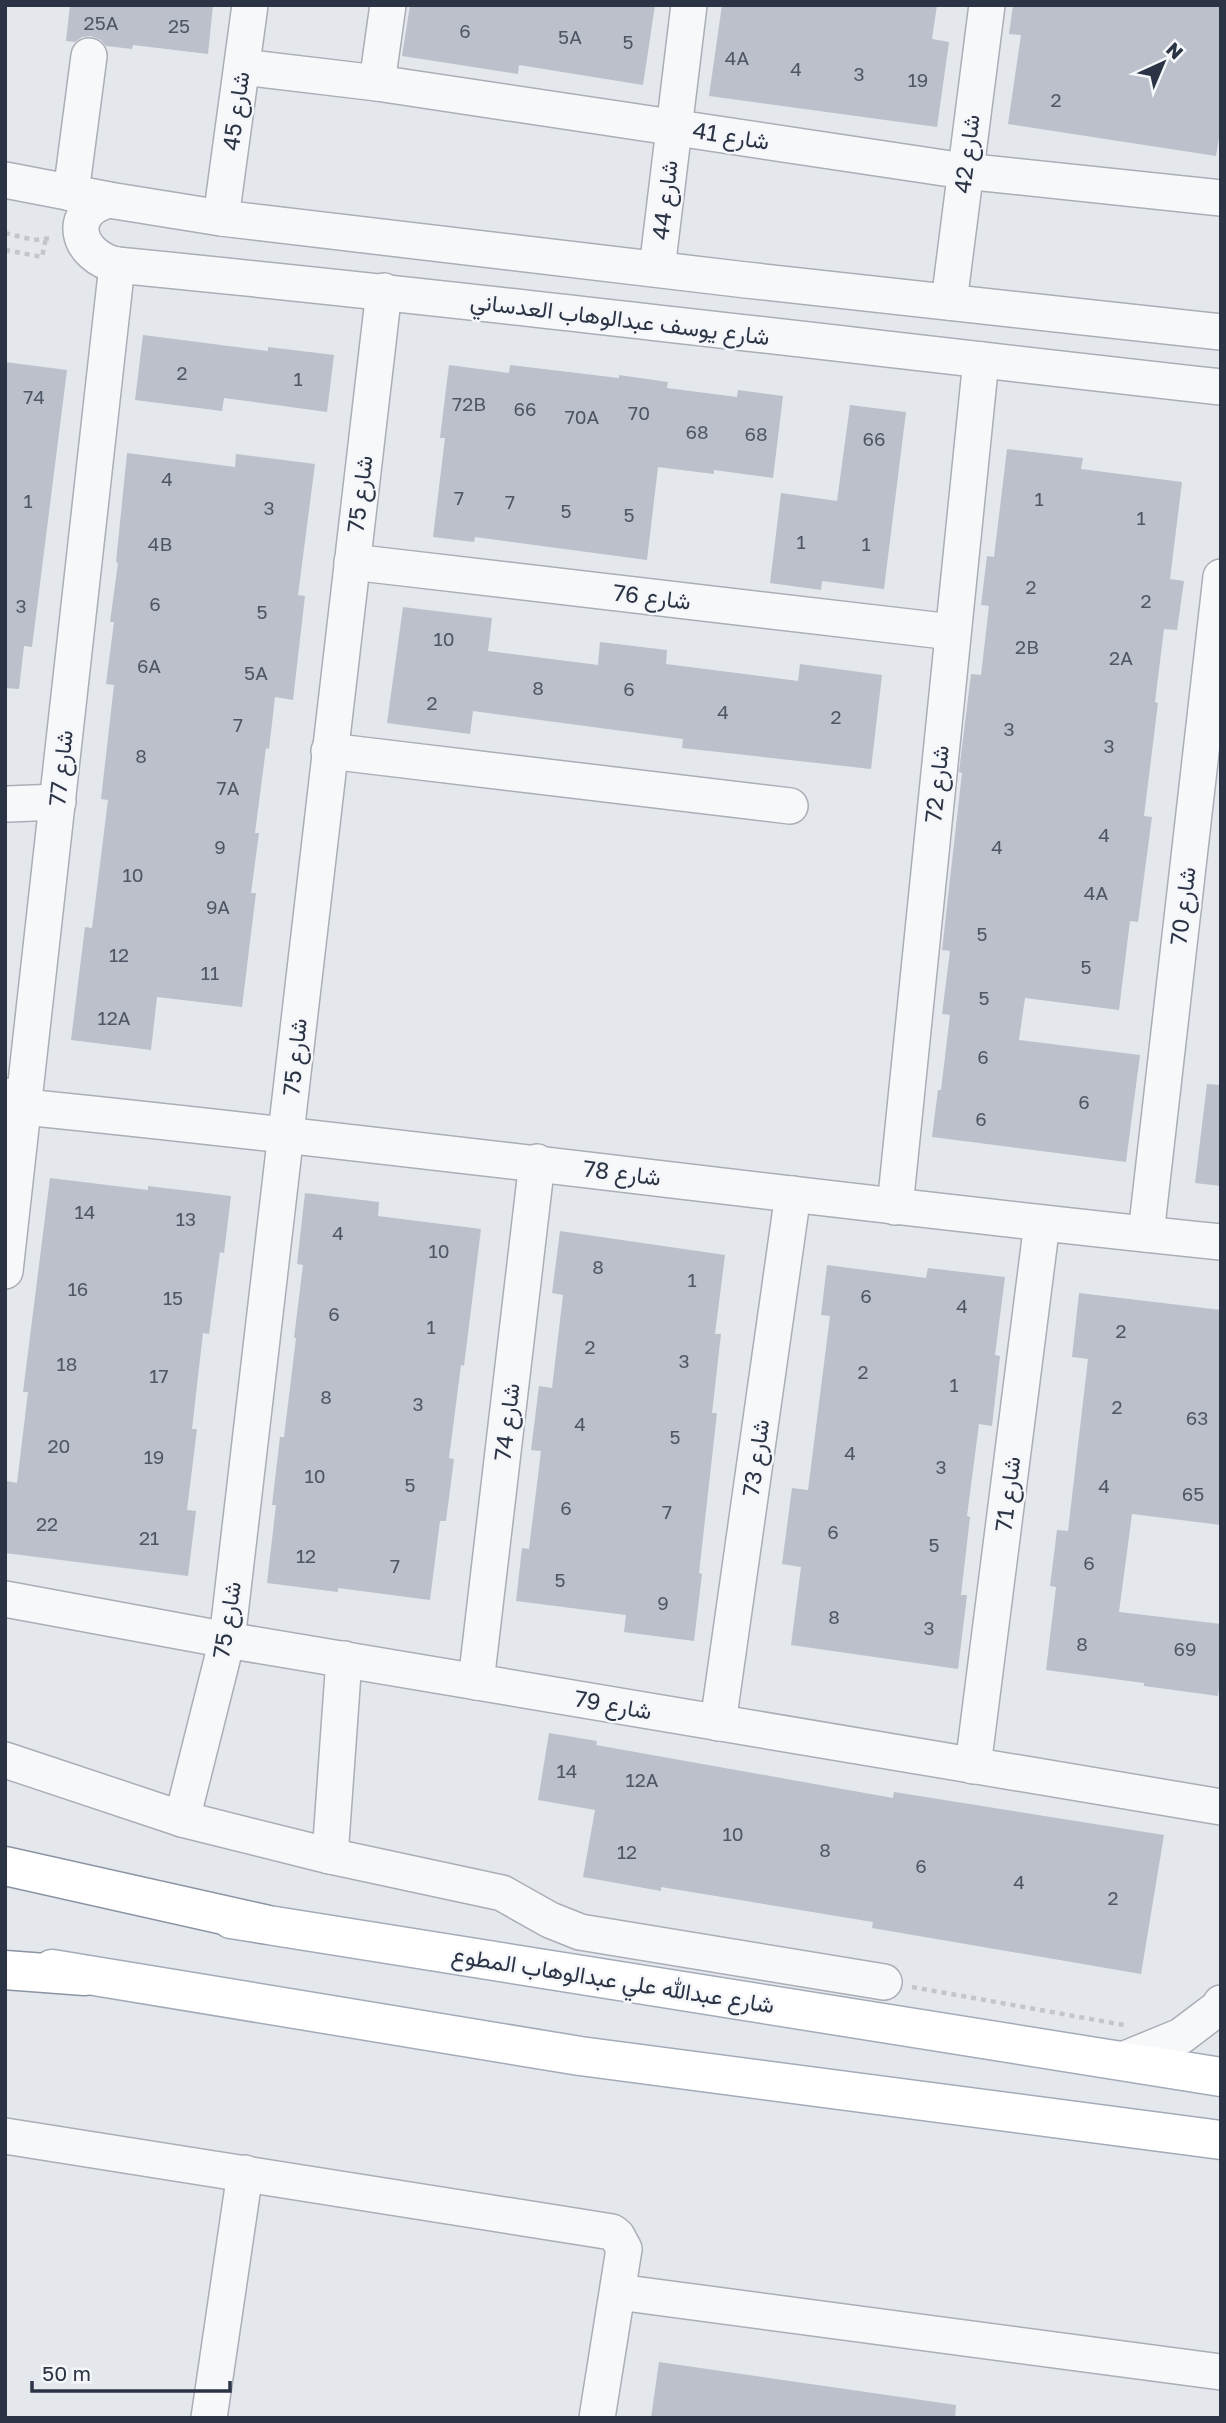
<svg xmlns="http://www.w3.org/2000/svg" width="1226" height="2423" font-family="'Golos Text',Vazirmatn,sans-serif">
<style>
.building{fill:#bbc0ca}
.lines{fill:none;stroke-linecap:round;stroke-linejoin:round}
.minor-casing{stroke:#a9aeb7;stroke-width:38}
.major-casing{stroke:#a3abb8;stroke-width:41}
.highway-casing{stroke:#8b94a3;stroke-width:41}
.path{stroke:#c2c5cb;stroke-width:4.5;stroke-dasharray:5 5;stroke-linecap:butt}
.minor{stroke:#f7f8fa;stroke-width:35}
.major{stroke:#fff;stroke-width:38}
.highway{stroke:#fff;stroke-width:38}
.labels{text-anchor:middle;stroke-width:5;stroke-linejoin:round;paint-order:stroke}
.number-label{font-size:19px;fill:#4f5766}
.street-label{font-size:23px;fill:#2b3445;stroke:#f4f6f9}
</style>
<rect width="100%" height="100%" fill="#e4e7ec"/>
<g class="building">
<path d="M70,5H213L208,54L133,45L132,49L106,46L101,40L91,36L82,37L75,42L66,41Z"/>
<path d="M410,5H655L643,85L519,65L518,74L402,56Z"/>
<path d="M722,5H937L932,39L949,42L937,127L709,96Z"/>
<path d="M1013,5H1221V126L1216,156L1008,124L1021,35L1009,34Z"/>
<path d="M143,335L268,351V347L334,355L327,412L224,398L222,411L135,400Z"/>
<path d="M5,362L67,370L32,647L24,646L19,689L5,688Z"/>
<path d="M449,365L509,373L510,365L619,378V375L668,382L667,388L737,397L738,390L783,396L773,478L714,470V474L658,467L647,560L475,537L474,542L433,537L445,438H440Z"/>
<path d="M850,405L906,412L884,589L822,581L821,590L770,583L781,493L837,501Z"/>
<path d="M1007,449L1083,458L1081,469L1182,482L1170,579L1184,581L1177,630L1164,629L1155,702L1158,703L1144,816L1152,817L1138,922L1130,921L1119,1010L1025,998L1019,1040L1140,1055L1126,1162L932,1137L938,1090H941L950,1015L942,1014L950,951L942,950L962,773L959,772L962,747L971,674L981,675L989,606L981,605L987,556L994,557Z"/>
<path d="M127,453L235,467L236,454L315,464L298,595L305,596L293,700L275,697L269,749L266,748L255,833H259L251,893H256L242,1007L157,997L151,1050L71,1040L85,927L92,928L108,800L101,799L114,685L106,684L114,622H110L118,563L116,562Z"/>
<path d="M403,607L492,618L488,651L598,665L600,642L667,650L666,664L798,681L800,664L882,675L871,769L682,748L683,739L473,711L470,734L387,723Z"/>
<path d="M1207,1084L1221,1085V1186L1195,1183Z"/>
<path d="M50,1178L148,1190V1186L231,1196L224,1253L220,1252L209,1334L203,1333L192,1429H197L187,1510L196,1511L188,1576L5,1553V1496L7,1481L17,1483L28,1392H23Z"/>
<path d="M305,1193L379,1202L378,1216L481,1229L464,1366L461,1365L449,1458L454,1459L446,1521H440L430,1600L338,1588V1592L267,1583L276,1505H272L280,1437H284L296,1338H294L303,1265L297,1264Z"/>
<path d="M560,1231L725,1255L715,1334H721L712,1413H717L699,1573L702,1574L694,1641L624,1632L626,1615L516,1601L522,1548L529,1549L541,1451L531,1450L539,1386L552,1388L563,1295L552,1293Z"/>
<path d="M827,1265L926,1278L928,1268L1005,1277L995,1355L1000,1356L992,1426L979,1424L967,1516L970,1517L961,1595H967L958,1669L791,1645L801,1567L782,1564L792,1488L808,1490L830,1316L821,1315Z"/>
<path d="M1079,1293L1221,1310V1525L1132,1514L1119,1612L1221,1624V1674L1218,1696L1144,1686V1683L1046,1670L1056,1587L1050,1586L1057,1530L1068,1531L1088,1359L1072,1357Z"/>
<path d="M549,1733L597,1741L596,1745L893,1798L894,1792L1164,1835L1141,1974L872,1928L873,1922L661,1887V1891L583,1877L595,1810L538,1800Z"/>
<path d="M659,2362L956,2405L955,2418H651Z"/>
</g>
<g class="lines">
<g class="minor-casing">
<g id="minor">
<path d="M242,67L377,83L964,171L1221,198"/>
<path d="M377,83L388,5"/>
<path d="M5,180L109,200L221,218L746,280L1221,332"/>
<path d="M71,193L89,56"/>
<path d="M109,200C64,212 78,257 117,265C485,301 853,346 1221,387"/>
<path d="M221,218L250,5"/>
<path d="M657,269L689,5"/>
<path d="M949,302L987,5"/>
<path d="M352,562L952,632"/>
<path d="M329,751L790,806"/>
<path d="M8,804L58,802"/>
<path d="M5,1096L24,1107C423,1147 821,1201 1221,1242"/>
<path d="M895,1207L981,360"/>
<path d="M1146,1234L1221,577"/>
<path d="M5,1271L117,265"/>
<path d="M5,1599L227,1640L1221,1807"/>
<path d="M476,1682L537,1162"/>
<path d="M718,1723L793,1194"/>
<path d="M5,1760L182,1819L330,1856L502,1893L550,1920L580,1932L884,1982"/>
<path d="M973,1766L1042,1223"/>
<path d="M182,1819L227,1640L384,291"/>
<path d="M330,1856L344,1659"/>
<path d="M1120,2061L1181,2036L1218,2008L1221,2003"/>
<path d="M5,2136L612,2232L617,2236L624,2249L597,2418"/>
<path d="M618,2292L1221,2372"/>
<path d="M209,2418L245,2173"/>
</g>
</g>
<g class="major-casing">
<g id="major">
<path d="M231,1919L1221,2077"/>
<path d="M52,1969L580,2056L1221,2140"/>
</g>
</g>
<g class="highway-casing">
<g id="highway">
<path d="M5,1866L264,1924"/>
<path d="M5,1970L85,1976"/>
</g>
</g>
<g class="path">
<path d="M5,233L34,240L52,238"/>
<path d="M5,250L42,257L46,238"/>
<path d="M912,1987L1124,2025"/>
</g>
<use href="#minor" class="minor"/>
<use href="#major" class="major"/>
<use href="#highway" class="highway"/>
</g>
<g class="labels">
<g class="number-label">
<text x="101" y="30">25A</text>
<text x="179" y="33">25</text>
<text x="465" y="38">6</text>
<text x="570" y="44">5A</text>
<text x="628" y="49">5</text>
<text x="737" y="65">4A</text>
<text x="796" y="76">4</text>
<text x="859" y="81">3</text>
<text x="918" y="87">19</text>
<text x="1056" y="107">2</text>
<text x="182" y="380">2</text>
<text x="298" y="386">1</text>
<text x="34" y="404">74</text>
<text x="469" y="411">72B</text>
<text x="525" y="416">66</text>
<text x="639" y="420">70</text>
<text x="582" y="424">70A</text>
<text x="697" y="439">68</text>
<text x="756" y="441">68</text>
<text x="874" y="446">66</text>
<text x="167" y="486">4</text>
<text x="459" y="505">7</text>
<text x="1039" y="506">1</text>
<text x="28" y="508">1</text>
<text x="510" y="509">7</text>
<text x="269" y="515">3</text>
<text x="566" y="518">5</text>
<text x="629" y="522">5</text>
<text x="1141" y="525">1</text>
<text x="801" y="549">1</text>
<text x="160" y="551">4B</text>
<text x="866" y="551">1</text>
<text x="1031" y="594">2</text>
<text x="1146" y="608">2</text>
<text x="155" y="611">6</text>
<text x="21" y="613">3</text>
<text x="262" y="619">5</text>
<text x="444" y="646">10</text>
<text x="1027" y="654">2B</text>
<text x="1121" y="665">2A</text>
<text x="149" y="673">6A</text>
<text x="256" y="680">5A</text>
<text x="538" y="695">8</text>
<text x="629" y="696">6</text>
<text x="432" y="710">2</text>
<text x="723" y="719">4</text>
<text x="836" y="724">2</text>
<text x="238" y="732">7</text>
<text x="1009" y="736">3</text>
<text x="1109" y="753">3</text>
<text x="141" y="763">8</text>
<text x="228" y="795">7A</text>
<text x="1104" y="842">4</text>
<text x="220" y="854">9</text>
<text x="997" y="854">4</text>
<text x="133" y="882">10</text>
<text x="1096" y="900">4A</text>
<text x="218" y="914">9A</text>
<text x="982" y="941">5</text>
<text x="119" y="962">12</text>
<text x="1086" y="974">5</text>
<text x="210" y="980">11</text>
<text x="984" y="1005">5</text>
<text x="114" y="1025">12A</text>
<text x="983" y="1064">6</text>
<text x="1084" y="1109">6</text>
<text x="981" y="1126">6</text>
<text x="85" y="1219">14</text>
<text x="186" y="1226">13</text>
<text x="338" y="1240">4</text>
<text x="439" y="1258">10</text>
<text x="598" y="1274">8</text>
<text x="692" y="1287">1</text>
<text x="78" y="1296">16</text>
<text x="866" y="1303">6</text>
<text x="173" y="1305">15</text>
<text x="962" y="1313">4</text>
<text x="334" y="1321">6</text>
<text x="431" y="1334">1</text>
<text x="1121" y="1338">2</text>
<text x="590" y="1354">2</text>
<text x="684" y="1368">3</text>
<text x="67" y="1371">18</text>
<text x="863" y="1379">2</text>
<text x="159" y="1383">17</text>
<text x="954" y="1392">1</text>
<text x="326" y="1404">8</text>
<text x="418" y="1411">3</text>
<text x="1117" y="1414">2</text>
<text x="1197" y="1425">63</text>
<text x="580" y="1431">4</text>
<text x="675" y="1444">5</text>
<text x="59" y="1453">20</text>
<text x="850" y="1460">4</text>
<text x="154" y="1464">19</text>
<text x="941" y="1474">3</text>
<text x="315" y="1483">10</text>
<text x="410" y="1492">5</text>
<text x="1104" y="1493">4</text>
<text x="1193" y="1501">65</text>
<text x="566" y="1515">6</text>
<text x="667" y="1519">7</text>
<text x="47" y="1531">22</text>
<text x="833" y="1539">6</text>
<text x="149" y="1545">21</text>
<text x="934" y="1552">5</text>
<text x="306" y="1563">12</text>
<text x="1089" y="1570">6</text>
<text x="395" y="1573">7</text>
<text x="560" y="1587">5</text>
<text x="663" y="1610">9</text>
<text x="834" y="1624">8</text>
<text x="929" y="1635">3</text>
<text x="1082" y="1651">8</text>
<text x="1185" y="1656">69</text>
<text x="567" y="1778">14</text>
<text x="642" y="1787">12A</text>
<text x="733" y="1841">10</text>
<text x="825" y="1857">8</text>
<text x="627" y="1859">12</text>
<text x="921" y="1873">6</text>
<text x="1019" y="1889">4</text>
<text x="1113" y="1905">2</text>
</g>
<g class="street-label">
<text transform="translate(236 111) rotate(-82)" y="8">شارع 45</text>
<text transform="translate(731 136) rotate(9)" y="8">شارع 41</text>
<text transform="translate(967 154) rotate(-83)" y="8">شارع 42</text>
<text transform="translate(665 200) rotate(-83)" y="8">شارع 44</text>
<text transform="translate(620 319) rotate(7)" y="8">شارع يوسف عبدالوهاب العدساني</text>
<text transform="translate(360 494) rotate(-83)" y="8">شارع 75</text>
<text transform="translate(652 597) rotate(7)" y="8">شارع 76</text>
<text transform="translate(61 768) rotate(-84)" y="8">شارع 77</text>
<text transform="translate(937 784) rotate(-84)" y="8">شارع 72</text>
<text transform="translate(1183 906) rotate(-83)" y="8">شارع 70</text>
<text transform="translate(295 1057) rotate(-84)" y="8">شارع 75</text>
<text transform="translate(622 1173) rotate(7)" y="8">شارع 78</text>
<text transform="translate(507 1422) rotate(-83)" y="8">شارع 74</text>
<text transform="translate(756 1458) rotate(-82)" y="8">شارع 73</text>
<text transform="translate(1008 1494) rotate(-83)" y="8">شارع 71</text>
<text transform="translate(227 1620) rotate(-81)" y="8">شارع 75</text>
<text transform="translate(613 1705) rotate(10)" y="8">شارع 79</text>
<text transform="translate(613 1980) rotate(9)" y="8">شارع عبدالله علي عبدالوهاب المطوع</text>
</g>
</g>
<rect width="1226" height="2423" fill="none" stroke="#2b3445" stroke-width="14"/>
<g transform="translate(1163 63) rotate(44)" stroke="#f4f6f9" stroke-width="5" paint-order="stroke">
<path d="M0-5L12 26L0 18L-12 26Z" fill="#2b3445"/>
<text y="-10" font-size="19" font-weight="bold" text-anchor="middle" fill="#2b3445">N</text>
</g>
<path d="M32 2381v10h198v-10" fill="none" stroke="#2b3445" stroke-width="3.5"/>
<text x="42" y="2381" font-size="21" fill="#2b3445" stroke="#f4f6f9" stroke-width="5" paint-order="stroke">50 m</text>
</svg>
